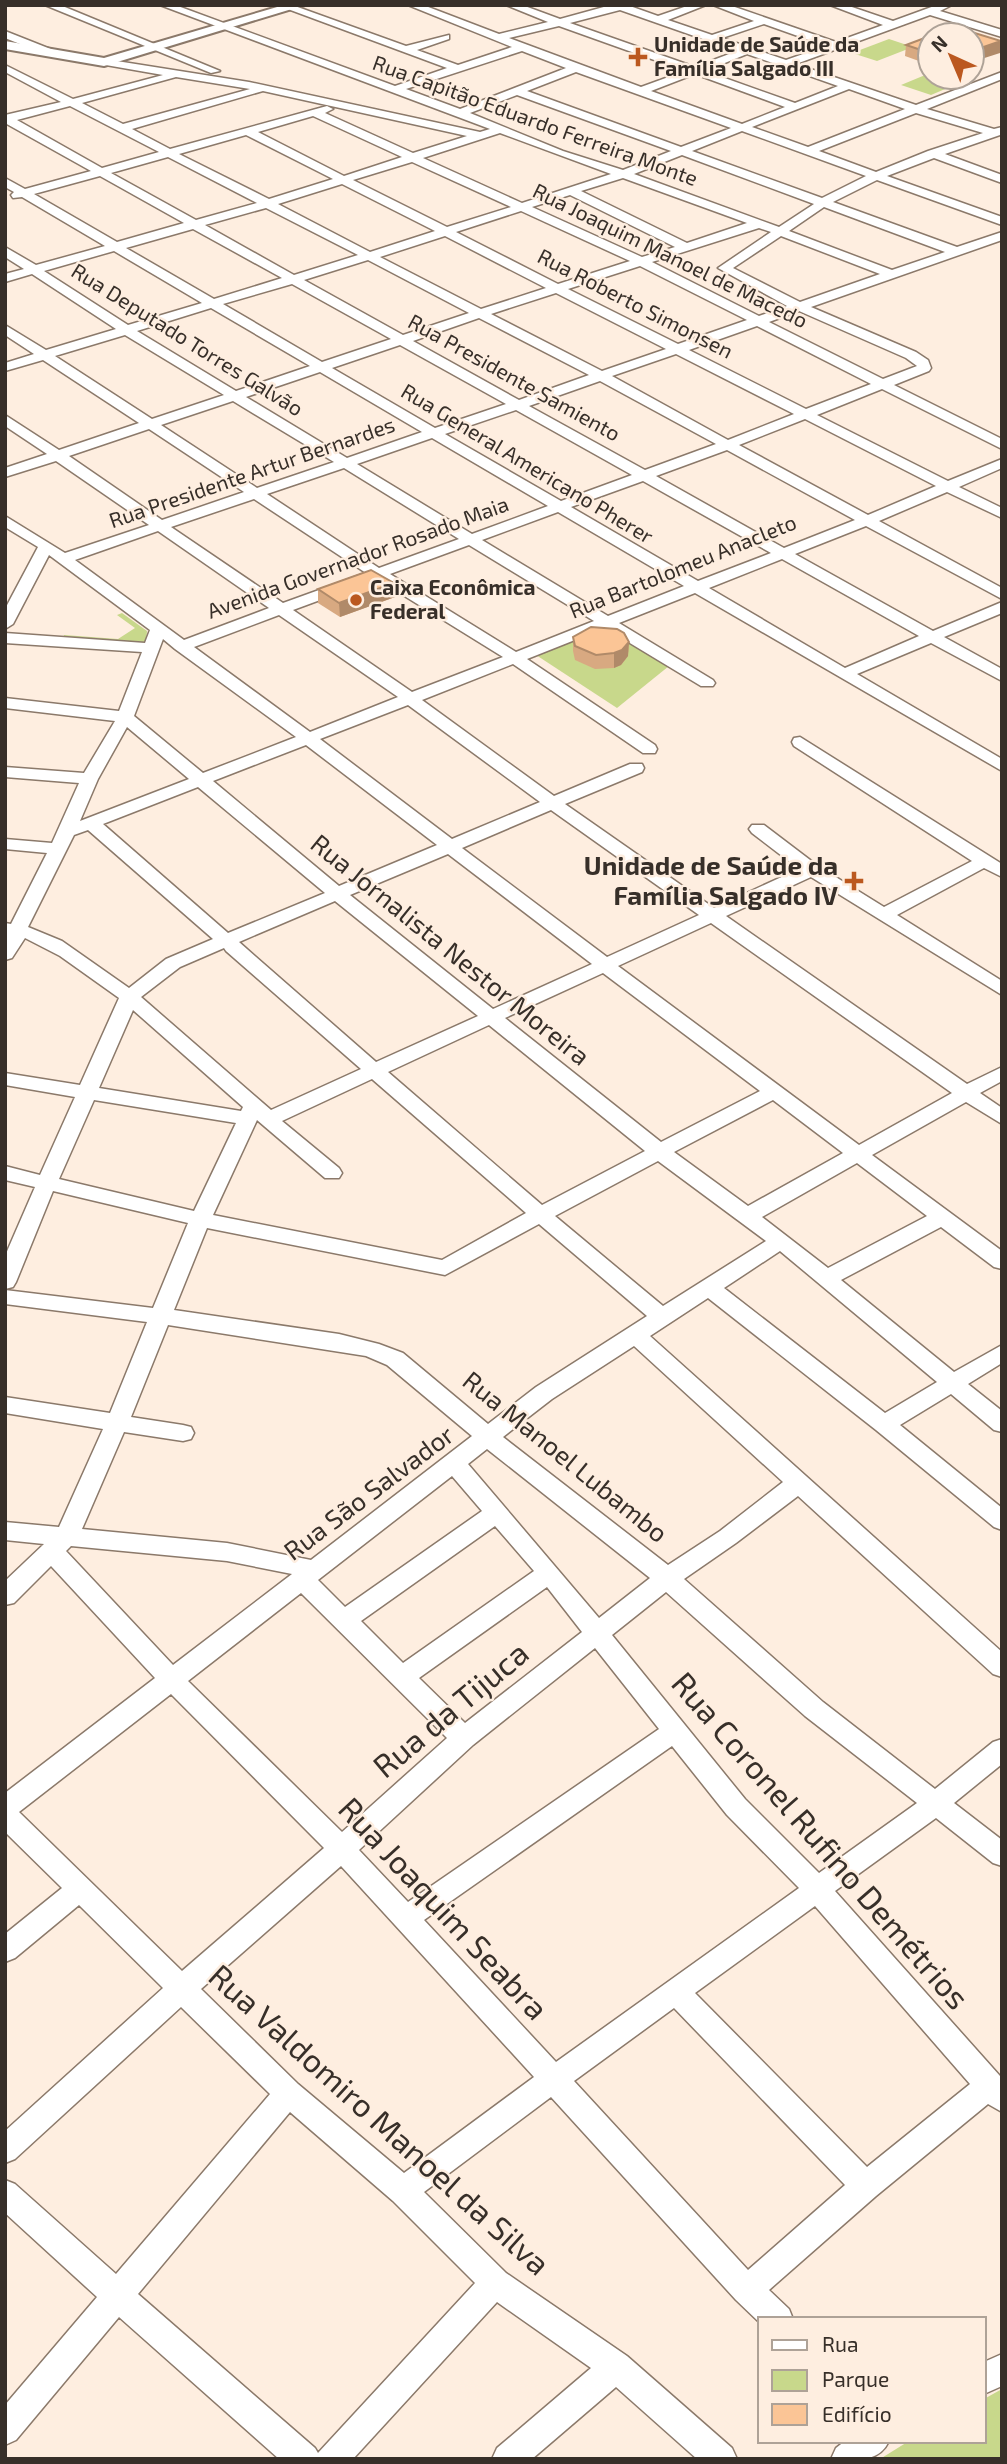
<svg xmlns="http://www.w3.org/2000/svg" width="1007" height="2464" font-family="'Exo 2',sans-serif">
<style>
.green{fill:#c8d88b}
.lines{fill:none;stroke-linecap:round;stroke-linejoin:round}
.minor-casing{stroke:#8b796a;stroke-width:3}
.tertiary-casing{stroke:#8b796a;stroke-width:4}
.minor{fill:#fff;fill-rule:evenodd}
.tertiary{fill:#fff;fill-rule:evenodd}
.wall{fill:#d8a981}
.shaded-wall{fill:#b08a69}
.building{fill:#fbc596;stroke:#b08a69;stroke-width:2}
.poi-dot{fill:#bb581f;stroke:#feeee0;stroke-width:2.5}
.labels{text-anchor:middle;stroke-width:5;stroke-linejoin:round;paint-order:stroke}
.far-poi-label{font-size:21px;font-weight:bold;fill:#372f29;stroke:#feeee0;text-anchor:start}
.far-street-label{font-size:21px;fill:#372f29;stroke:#feeee0}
.poi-label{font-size:26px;font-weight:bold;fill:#372f29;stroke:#feeee0;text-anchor:end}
.street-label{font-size:26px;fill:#372f29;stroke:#feeee0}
.near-street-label{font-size:32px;fill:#372f29;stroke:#feeee0}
</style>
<rect width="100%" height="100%" fill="#feeee0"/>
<g class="green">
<path d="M889,39L913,47L877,61L852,53Z"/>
<path d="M930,73V77H951L964,81L931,95L901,85Z"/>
<path d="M122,613L147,631L146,644L63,638L64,635L118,639L135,628L117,615Z"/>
<path d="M607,627L669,666L617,708L533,653Z"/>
<path d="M1002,2389V2459H880L909,2441H984V2399Z"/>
</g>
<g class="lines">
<g class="minor-casing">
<g id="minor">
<path d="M45,5H60L220,71L211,73Z"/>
<path d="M160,5H175L395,86L447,68L277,5H292L406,46L449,35V39L417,50L458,65L512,47L408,5H423L499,34L548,22L506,5H522L560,19L611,5H627L658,16L690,5H706L668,20L712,35L754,21L713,5H729L836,42L883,25L830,5H846L893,21L937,5H952L940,11L1002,30V37L930,15L796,64L916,105L1002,72V79L927,109L994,129L1002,127L1000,135L945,154L1002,175V183L934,158L887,176L1002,217V225L877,180L833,202L957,247L1002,232V240L811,307L916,352L928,360L931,368L929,371L894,385L1002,439V449L882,389L817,415L948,481L1002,459V468L959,487L1002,508V518L947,492L879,521L1002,588V599L866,526L795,554L933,631L1002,602V613L944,637L1002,669V681L931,643L857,674L1002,759V771L695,593L619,623L713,680L715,683L713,686H701L605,628L527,659L655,745L657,749L655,753H643L513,664L422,700L554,796L630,764H642L644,768L642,772L565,804L714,908L799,869L752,833L749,829L752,825H764L818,866L884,907L972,861L794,746L792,742L794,738L800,737L1002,864V877L984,868L897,915L1002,981V995L811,877L726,916L967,1084L1002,1067V1081L980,1093L1002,1108V1124L966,1102L872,1155L1002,1251V1269L994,1267L941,1227L841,1280L954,1372L1002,1345V1363L968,1384L1002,1411V1432L994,1430L951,1394L900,1425L1002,1508V1530L994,1527L876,1430L708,1298L650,1336L1002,1652V1677L993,1674L798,1496L736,1543L684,1579L823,1702L935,1789L993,1742L1002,1739V1764L954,1803L1002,1840V1866L993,1863L936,1818L835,1891L1000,2076L1002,2112L988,2104L876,2196L769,2290L789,2309L793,2319H760V2323L736,2300L551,2097L424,2192L506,2273L627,2356L732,2448L737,2459H697L616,2387L532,2459H492L497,2448L591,2368L497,2302L353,2459H279L119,2317L16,2440L5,2445V2405L97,2297L5,2213V2180L15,2184L116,2274L270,2094L181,2007L15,2159L5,2163V2131L163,1988L79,1905L15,1958L5,1962V1934L62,1888L5,1832V1793L155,1678L51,1566L14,1603L5,1605V1581L44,1544L5,1540V1522L59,1527L103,1429L5,1413V1397L110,1413L147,1322L5,1304V1290L153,1308L188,1223L53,1191L16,1282L13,1287L5,1289V1256L35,1187L5,1180V1166L40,1175L75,1097L5,1085V1073L80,1085L119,998L60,956L25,938L12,958L5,960V923L11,924L47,853L5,849V839L52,843L79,783L5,777V767L84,773L115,721L5,708V698L119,711L142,652L5,643V633L145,643L150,630L49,555L13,624L5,629V609L38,547L5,527V516L65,553L149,525L56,461L5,477V468L47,454L5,426V415L59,450L139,423L43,360L5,371V363L34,354L5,335V325L46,350L116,329L32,274L5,282V274L24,269L5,257V247L36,265L105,246L22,197L13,198L11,195L14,192L5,187V178L25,189L91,171L5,123V115L61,102L5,72V65L73,99L163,75L100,64V60L104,59L249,82L480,132L490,129ZM620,10L737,51L695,67L570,23ZM764,24L826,46L786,60L722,38ZM559,26L685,71L641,87L509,38ZM522,51L566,68L460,109L406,89ZM747,54L838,86L795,103L705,71ZM576,72L731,128L681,147L527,91ZM695,74L785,107L742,124L651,91ZM176,77L250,89L123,124L82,103ZM849,89L905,109L808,147L752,127ZM263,91L467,136L413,153L325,113L333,109L327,106L170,149L132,129ZM517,95L671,151L623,170L563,151L470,113ZM70,106L159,152L102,168L17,120ZM916,113L983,133L928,151L876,172L819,151ZM313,116L402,157L344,176L258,132ZM742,131L866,176L822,198L692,151ZM500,133L611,174L522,203L423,158ZM246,135L333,179L269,199L179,154ZM682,155L814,204L779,227L634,174ZM168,157L257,203L196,220L111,173ZM412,162L511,207L447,227L353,180ZM100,176L184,223L117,242L34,194ZM623,178L747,223L687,243L581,191ZM342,184L435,231L370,252L278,204ZM570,195L675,247L642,257L532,207ZM824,207L945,252L892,270L789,231ZM266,208L358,255L294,275L205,225ZM521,211L630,261L558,284L456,232ZM759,228L771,232L718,268L787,306L759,316L652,262ZM193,229L282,278L214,299L126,248ZM445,236L546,288L481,309L380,257ZM781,236L880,274L800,302L733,268ZM114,251L202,303L128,325L44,271ZM368,260L469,313L403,335L304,280ZM640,266L747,320L678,344L568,289ZM292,284L391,339L322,362L223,304ZM556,293L666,349L602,371L491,314ZM211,308L310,366L236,391L137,331ZM799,311L906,358L917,366L883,379L769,322ZM479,318L589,375L519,400L413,341ZM757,326L871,384L806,409L689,350ZM125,335L224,395L152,419L55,356ZM400,345L506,404L435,428L332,368ZM676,354L794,414L728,440L612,376ZM320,372L422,432L347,458L246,397ZM600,381L716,444L645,470L529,406ZM233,401L334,462L257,488L161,425ZM516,410L632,475L561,501L445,434ZM805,419L936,486L868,515L739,445ZM149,429L244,492L162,520L69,456ZM432,438L548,506L472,534L357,464ZM727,450L855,520L784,548L656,476ZM344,468L459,539L379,568L267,494ZM643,481L771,553L698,581L571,507ZM254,499L366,573L283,603L171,527ZM558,512L684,586L608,616L482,540ZM158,531L269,608L184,640L75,560ZM469,545L594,621L516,652L390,574ZM782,559L919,636L845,668L709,588ZM377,579L503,657L412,692L293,610ZM279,615L398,697L310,732L194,647ZM163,639L175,649L296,737L203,773L134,716ZM408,705L540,802L452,839L320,739ZM127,727L189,779L80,821L98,779ZM306,745L437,845L339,886L213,781ZM198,787L325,893L228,933L103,824ZM551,810L699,915L607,957L462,848ZM88,830L213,939L166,959L129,988L62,941L28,927L74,835ZM448,854L592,964L493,1009L350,895ZM335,901L478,1016L376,1062L239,942ZM711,923L952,1093L859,1145L618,966ZM224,948L226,951L361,1069L271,1110L141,997L180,967ZM603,973L760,1091L661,1142L505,1018ZM133,1010L243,1107L241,1111L99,1088ZM489,1025L645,1151L542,1205L388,1072ZM372,1079L526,1213L442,1260L213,1215L257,1120L325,1178H339L342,1173L339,1168L282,1121ZM94,1100L236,1123L194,1211L59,1179ZM773,1100L843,1153L748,1206L674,1152ZM658,1161L766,1241L663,1306L555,1216ZM857,1163L927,1216L828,1268L762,1217ZM539,1224L647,1316L536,1387L488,1424L403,1353L379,1344L339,1334L174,1310L207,1228L445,1275ZM780,1251L937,1382L885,1413L724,1288ZM168,1325L366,1356L387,1365L472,1436L311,1560L227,1543L82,1529L124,1432L183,1441L191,1439L194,1433L191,1427L183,1425L131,1417ZM634,1346L783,1482L720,1531L668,1565L503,1437L552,1399ZM487,1449L650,1578L599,1618L468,1464ZM452,1476L482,1511L345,1607L318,1580ZM495,1526L534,1571L403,1663L361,1621ZM71,1546L227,1561L292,1574L173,1665L66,1551ZM547,1587L582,1632L465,1723L419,1678ZM666,1592L805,1716L917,1803L819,1873L745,1799L612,1635ZM301,1593L447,1738L342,1832L188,1681ZM595,1648L659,1729L408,1902L359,1850L473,1745ZM171,1694L324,1848L182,1971L19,1812ZM672,1746L727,1815L799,1888L556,2062L424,1920ZM341,1866L534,2077L404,2173L298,2084L201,1989ZM815,1906L970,2084L867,2167L695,1993ZM674,2008L845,2185L748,2270L574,2081ZM290,2112L393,2201L475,2283L318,2453L315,2448L138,2294Z"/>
<path d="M5,31L53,50L54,52L45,54L5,38Z"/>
<path d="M1002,2354V2386L984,2394V2362Z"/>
<path d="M845,2441H889C878,2464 855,2459 831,2459L836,2448Z"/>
</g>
</g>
<g class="tertiary-casing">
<path id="tertiary" d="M284,5H305L104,66L5,49V41L104,58Z"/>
</g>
<use href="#minor" class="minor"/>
<use href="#tertiary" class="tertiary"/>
</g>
<g class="wall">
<path d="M930,36V65L905,56L906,45Z"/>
<path d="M318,589L395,597L340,617L318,603Z"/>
<path d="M573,637L629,642L628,656L621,665L614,668L595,669L575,660L573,651Z"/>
</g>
<g class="shaded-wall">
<path d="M1001,41L1000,53L972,62V51Z"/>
<path d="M394,583L395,597L340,617L339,603Z"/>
<path d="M629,642L628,656L621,665L614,668V653Z"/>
</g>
<g class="building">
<path d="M955,27L1001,41L972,51V35H933Z"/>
<path d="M930,36V53L906,45Z"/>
<path d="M371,570L394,583L339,603L318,589Z"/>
<path d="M591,627L617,629L624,633L629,642L622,650L614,653L596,655L575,646L573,637Z"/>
</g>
<g class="poi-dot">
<path d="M634.5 46.5h7v7h7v7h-7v7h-7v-7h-7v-7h7z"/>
<circle cx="356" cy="600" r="7"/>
<path d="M850.5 870.5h7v7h7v7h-7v7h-7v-7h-7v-7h7z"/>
</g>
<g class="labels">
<g class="far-poi-label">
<text x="654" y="52">Unidade de Saúde da<tspan x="654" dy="24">Família Salgado III</tspan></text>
<text x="370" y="595">Caixa Econômica<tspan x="370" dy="24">Federal</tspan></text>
</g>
<g class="far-street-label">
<text transform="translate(535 121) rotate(20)" y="7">Rua Capitão Eduardo Ferreira Monte</text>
<text transform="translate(670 256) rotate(26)" y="7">Rua Joaquim Manoel de Macedo</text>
<text transform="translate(635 304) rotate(27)" y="7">Rua Roberto Simonsen</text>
<text transform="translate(187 340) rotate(32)" y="7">Rua Deputado Torres Galvão</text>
<text transform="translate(514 378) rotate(29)" y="7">Rua Presidente Samiento</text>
<text transform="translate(527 464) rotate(31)" y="7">Rua General Americano Pherer</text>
<text transform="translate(252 473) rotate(-19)" y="7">Rua Presidente Artur Bernardes</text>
<text transform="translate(358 558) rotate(-20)" y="7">Avenida Governador Rosado Maia</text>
<text transform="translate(683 567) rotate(-22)" y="7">Rua Bartolomeu Anacleto</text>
</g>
<g class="poi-label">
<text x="838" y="875">Unidade de Saúde da<tspan x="838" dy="30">Família Salgado IV</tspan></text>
</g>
<g class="street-label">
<text transform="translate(450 950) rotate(39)" y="9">Rua Jornalista Nestor Moreira</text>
<text transform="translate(565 1457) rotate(39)" y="9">Rua Manoel Lubambo</text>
<text transform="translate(369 1493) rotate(-37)" y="9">Rua São Salvador</text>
</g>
<g class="near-street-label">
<text transform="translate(451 1710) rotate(-40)" y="11">Rua da Tijuca</text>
<text transform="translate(820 1841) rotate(49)" y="11">Rua Coronel Rufino Demétrios</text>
<text transform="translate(443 1909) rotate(47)" y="11">Rua Joaquim Seabra</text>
<text transform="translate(379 2120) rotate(42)" y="11">Rua Valdomiro Manoel da Silva</text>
</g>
</g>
<rect width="1007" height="2464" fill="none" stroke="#372f29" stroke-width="14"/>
<rect x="758" y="2317" width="228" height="126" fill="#feeee0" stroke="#aea297" stroke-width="2"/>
<rect x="772" y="2340" width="35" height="10" fill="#ffffff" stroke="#aea297" stroke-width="2"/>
<text x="822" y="2352" font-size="21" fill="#372f29">Rua</text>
<rect x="772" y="2370" width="35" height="21" fill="#c8d88b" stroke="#aea297" stroke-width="2"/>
<text x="822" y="2387" font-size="21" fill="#372f29">Parque</text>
<rect x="772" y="2404" width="35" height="21" fill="#fbc596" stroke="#aea297" stroke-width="2"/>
<text x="822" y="2422" font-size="21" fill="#372f29">Edifício</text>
<g transform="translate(951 56) rotate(316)"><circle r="33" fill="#feeee0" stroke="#aea297" stroke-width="2"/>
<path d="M0-5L12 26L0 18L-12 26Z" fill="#bb581f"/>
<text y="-10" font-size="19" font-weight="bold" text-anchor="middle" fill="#372f29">N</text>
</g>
</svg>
